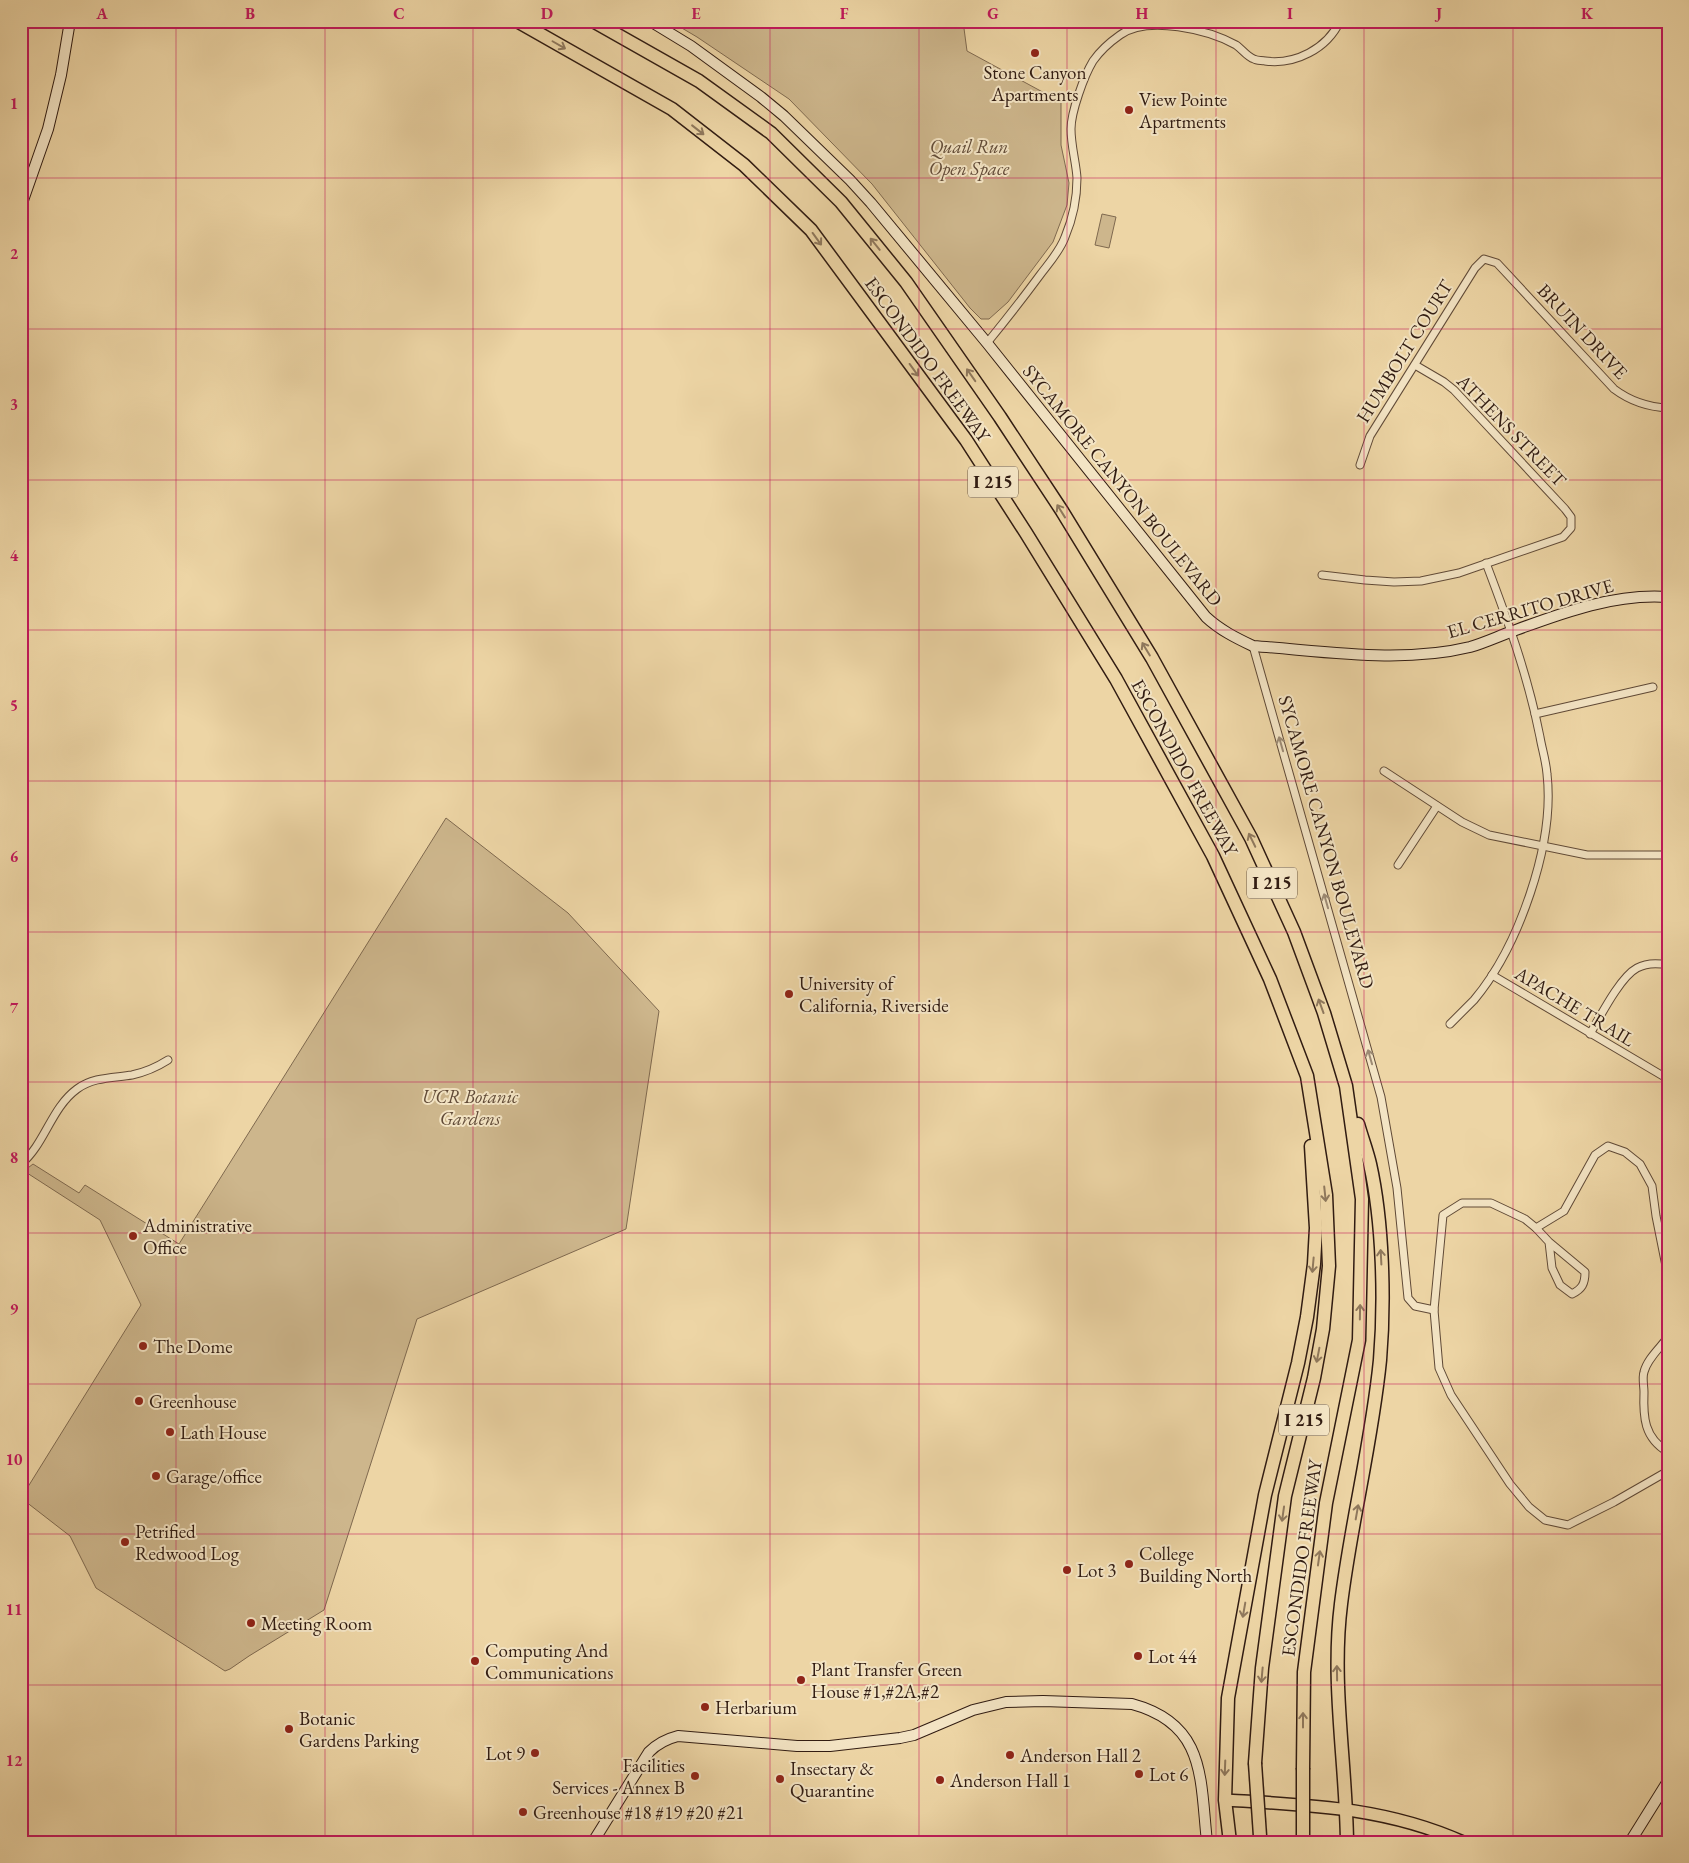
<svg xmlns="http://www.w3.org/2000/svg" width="1689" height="1863" font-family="'EB Garamond',serif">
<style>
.green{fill:#cdb68c;stroke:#7f694f}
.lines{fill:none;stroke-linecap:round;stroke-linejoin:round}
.street-casing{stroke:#604a37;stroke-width:9}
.secondary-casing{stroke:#311c12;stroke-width:12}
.primary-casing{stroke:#311c12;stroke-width:14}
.highway-casing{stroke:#311c12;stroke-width:15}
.street{stroke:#f3e4c4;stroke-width:7}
.secondary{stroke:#f3e4c4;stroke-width:10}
.primary{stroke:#edd5a5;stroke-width:11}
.highway{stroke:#edd5a5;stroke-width:12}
.highway-bridge-casing{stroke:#311c12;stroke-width:15;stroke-linecap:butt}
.highway-bridge{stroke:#edd5a5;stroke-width:12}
.oneway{stroke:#8f785c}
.oneway2{stroke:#9c8a74}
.grid{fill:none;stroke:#c2185b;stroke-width:1;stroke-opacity:0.55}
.poi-dot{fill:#8f2418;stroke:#f3e4c4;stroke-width:2}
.labels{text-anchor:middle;stroke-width:4;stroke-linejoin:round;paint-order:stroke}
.shield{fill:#f3e4c4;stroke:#6b5847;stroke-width:1}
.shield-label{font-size:18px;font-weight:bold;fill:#311c12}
.poi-label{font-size:19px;fill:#311c12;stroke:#f3e4c4;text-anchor:start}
.park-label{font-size:19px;font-style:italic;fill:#604a37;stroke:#f3e4c4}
.street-label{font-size:19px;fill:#311c12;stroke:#f3e4c4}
.neatline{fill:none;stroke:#c2185b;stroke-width:2}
.grid-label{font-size:16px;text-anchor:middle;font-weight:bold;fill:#c2185b}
</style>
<rect width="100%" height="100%" fill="#edd5a5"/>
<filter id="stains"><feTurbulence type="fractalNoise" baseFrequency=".004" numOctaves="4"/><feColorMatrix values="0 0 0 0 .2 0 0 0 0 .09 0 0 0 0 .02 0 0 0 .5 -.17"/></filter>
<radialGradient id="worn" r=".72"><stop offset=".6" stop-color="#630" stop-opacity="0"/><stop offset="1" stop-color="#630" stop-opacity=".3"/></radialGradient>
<g class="green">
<path d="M670,21H963L967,51L1061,102V145L1069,183L1067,205L1053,242L1008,302L989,319H981L970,308L872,184L789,99L697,37Z"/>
<path d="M1102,214L1116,217L1109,248L1095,245Z"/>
<path d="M446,818L568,913L659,1011L626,1229L417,1319L324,1610L249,1656L230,1669L225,1671L96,1588L70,1536L21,1498L141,1305L100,1220L24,1171L33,1164L79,1193L85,1185L179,1244Z"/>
</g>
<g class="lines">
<g class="street-casing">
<g id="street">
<path d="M987,343C1005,321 1023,298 1040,275C1049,263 1060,251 1065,237C1073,218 1077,198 1077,178C1076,162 1071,146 1071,129C1071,112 1084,76 1093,61C1100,51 1110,42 1120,35C1148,15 1209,30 1236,45C1242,49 1247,57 1254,59C1257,61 1262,60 1265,61C1295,65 1327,49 1340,21"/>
<path d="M1360,465L1370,436L1475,268L1484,259L1497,263L1614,389C1630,401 1647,407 1668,408"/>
<path d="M1322,575L1365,580L1394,582L1421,581L1459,573L1563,537L1571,528V517L1565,509L1454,390L1444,382L1415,365"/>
<path d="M1253,646L1381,1097L1397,1188L1408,1298L1415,1306L1434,1310"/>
<path d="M1535,714L1653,687"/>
<path d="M1384,771L1462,822L1489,835L1587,855H1668"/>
<path d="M1398,865L1437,806"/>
<path d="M1492,975L1668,1079"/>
<path d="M1450,1024C1458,1016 1466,1008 1474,1000C1519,946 1555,844 1547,774C1546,761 1542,749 1540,737C1528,676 1508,621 1486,563"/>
<path d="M1590,1034C1600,1017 1620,977 1637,968C1646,963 1658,963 1668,965"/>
<path d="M21,1164C45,1144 51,1108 77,1089C93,1077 113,1078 132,1075C146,1072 157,1067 168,1060"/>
<path d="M1536,1228L1564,1211L1595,1155L1608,1146L1625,1152L1640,1164L1652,1186L1656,1216L1668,1276"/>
<path d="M1549,1242L1585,1272C1585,1284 1582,1289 1572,1294L1560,1285L1552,1268L1549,1242L1536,1228L1525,1219L1491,1203H1462L1443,1215L1434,1310L1439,1368L1451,1395L1510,1484L1529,1507L1545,1520L1568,1525L1614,1502L1668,1471"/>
<path d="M1668,1337C1660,1348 1647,1359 1644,1372C1642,1378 1644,1386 1644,1392C1643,1417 1644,1438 1668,1452"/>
</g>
</g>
<g class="secondary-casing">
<g id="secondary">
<path d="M650,21L691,46L761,97L784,116L850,180L871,203L987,343L1206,617C1220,630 1236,638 1253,646C1324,651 1400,664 1470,647C1484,643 1499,636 1513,631C1562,613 1615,593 1668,597"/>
<path d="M21,206L48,129L61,75L70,21"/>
<path d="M593,1842L649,1752C658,1743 666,1739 678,1736L797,1746H830L900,1738L914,1735L973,1710L1006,1702L1043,1701L1132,1704C1206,1724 1200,1778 1207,1842"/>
<path d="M1630,1842L1668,1781"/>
</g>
</g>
<g class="primary-casing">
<path id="primary" d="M1225,1800C1308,1805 1385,1807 1463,1842"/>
</g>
<g class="highway-casing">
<g id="highway">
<path d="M517,21L672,109L744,165L811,230L966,440L1026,533L1116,679L1213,856L1270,979L1307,1076L1326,1195L1329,1266L1323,1329L1314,1378L1285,1496L1262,1668L1255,1763"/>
<path d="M593,21L699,81L771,133L841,202L906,282L1000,417L1062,511L1152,658L1251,838L1294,932L1324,1013L1346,1086L1362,1199L1359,1340L1326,1503L1304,1672L1303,1768"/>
<path d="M1230,1842L1225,1800L1228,1698L1265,1495L1298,1363L1307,1317L1314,1264L1316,1228L1311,1146"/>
<path d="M1347,1842C1346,1762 1331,1683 1341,1604C1351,1522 1372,1442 1380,1360C1385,1301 1383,1222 1370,1164C1367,1151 1362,1138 1358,1124"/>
</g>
</g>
<use href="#street" class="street"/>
<use href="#secondary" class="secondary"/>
<use href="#primary" class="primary"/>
<use href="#highway" class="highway"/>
<g class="highway-bridge-casing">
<g id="highway-bridge">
<path d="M1255,1763L1260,1836"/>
<path d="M1303,1768V1842"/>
</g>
</g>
<use href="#highway-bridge" class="highway-bridge"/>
</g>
<defs><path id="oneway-shaft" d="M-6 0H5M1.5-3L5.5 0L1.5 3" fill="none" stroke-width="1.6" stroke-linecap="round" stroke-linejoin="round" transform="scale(1.25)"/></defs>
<g class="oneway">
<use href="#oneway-shaft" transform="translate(559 45) rotate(30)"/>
<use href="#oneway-shaft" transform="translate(698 130) rotate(38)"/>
<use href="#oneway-shaft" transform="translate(817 239) rotate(54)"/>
<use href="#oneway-shaft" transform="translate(875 244) rotate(-129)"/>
<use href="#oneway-shaft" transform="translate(914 370) rotate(54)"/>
<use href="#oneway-shaft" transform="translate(971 375) rotate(-125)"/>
<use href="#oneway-shaft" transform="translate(1061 511) rotate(-122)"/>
<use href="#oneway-shaft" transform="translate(1146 649) rotate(-121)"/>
<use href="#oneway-shaft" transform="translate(1252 840) rotate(-116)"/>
<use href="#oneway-shaft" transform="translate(1321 1006) rotate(-110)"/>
<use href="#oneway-shaft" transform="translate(1325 1194) rotate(84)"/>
<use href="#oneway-shaft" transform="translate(1381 1257) rotate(-93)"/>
<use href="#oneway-shaft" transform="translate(1313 1265) rotate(95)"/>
<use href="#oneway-shaft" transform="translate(1360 1312) rotate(-89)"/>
<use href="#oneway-shaft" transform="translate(1318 1355) rotate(101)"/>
<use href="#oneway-shaft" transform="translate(1357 1512) rotate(-80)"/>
<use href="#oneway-shaft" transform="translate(1283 1514) rotate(98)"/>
<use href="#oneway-shaft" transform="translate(1319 1558) rotate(-82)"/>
<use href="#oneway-shaft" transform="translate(1244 1610) rotate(100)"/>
<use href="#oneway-shaft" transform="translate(1337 1673) rotate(-91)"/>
<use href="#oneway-shaft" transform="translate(1262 1675) rotate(95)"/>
<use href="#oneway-shaft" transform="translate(1303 1720) rotate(-90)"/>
<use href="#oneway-shaft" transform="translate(1225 1768) rotate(92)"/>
</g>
<g class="oneway2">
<use href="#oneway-shaft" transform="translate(1281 744) rotate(-106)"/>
<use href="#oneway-shaft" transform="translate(1326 901) rotate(-106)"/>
<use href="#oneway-shaft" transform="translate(1370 1057) rotate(-106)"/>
</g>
<path class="grid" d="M176,21V1842M325,21V1842M473,21V1842M622,21V1842M770,21V1842M919,21V1842M1067,21V1842M1216,21V1842M1364,21V1842M1513,21V1842M21,178H1668M21,329H1668M21,480H1668M21,630H1668M21,781H1668M21,932H1668M21,1082H1668M21,1233H1668M21,1384H1668M21,1534H1668M21,1685H1668"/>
<g class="poi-dot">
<circle cx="1035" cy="53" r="5"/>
<circle cx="1129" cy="110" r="5"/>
<circle cx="789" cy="994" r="5"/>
<circle cx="133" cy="1236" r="5"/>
<circle cx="143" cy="1346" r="5"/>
<circle cx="139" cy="1401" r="5"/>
<circle cx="170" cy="1432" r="5"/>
<circle cx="156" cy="1476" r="5"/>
<circle cx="125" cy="1542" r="5"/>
<circle cx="1129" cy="1564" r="5"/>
<circle cx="1067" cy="1570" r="5"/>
<circle cx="251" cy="1623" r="5"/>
<circle cx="1138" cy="1656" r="5"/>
<circle cx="475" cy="1661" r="5"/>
<circle cx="801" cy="1680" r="5"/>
<circle cx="705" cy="1707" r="5"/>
<circle cx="289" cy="1729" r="5"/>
<circle cx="535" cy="1753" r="5"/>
<circle cx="1010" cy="1755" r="5"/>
<circle cx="1139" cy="1774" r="5"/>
<circle cx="695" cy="1776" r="5"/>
<circle cx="780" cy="1779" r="5"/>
<circle cx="940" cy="1780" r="5"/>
<circle cx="523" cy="1812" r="5"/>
</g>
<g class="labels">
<g class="shield">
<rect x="968" y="466.5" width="50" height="31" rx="4"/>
<rect x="1247" y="867.5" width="50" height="31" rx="4"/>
<rect x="1279" y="1404.5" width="50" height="31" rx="4"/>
</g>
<g class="shield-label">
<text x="993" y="488">I 215</text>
<text x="1272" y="889">I 215</text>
<text x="1304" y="1426">I 215</text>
</g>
<g class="poi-label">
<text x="1035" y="79" text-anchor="middle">Stone Canyon<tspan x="1035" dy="22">Apartments</tspan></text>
<text x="1139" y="106">View Pointe<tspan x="1139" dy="22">Apartments</tspan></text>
<text x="799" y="990">University of<tspan x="799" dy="22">California, Riverside</tspan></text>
<text x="143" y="1232">Administrative<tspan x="143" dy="22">Office</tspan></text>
<text x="153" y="1353">The Dome</text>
<text x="149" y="1408">Greenhouse</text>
<text x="180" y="1439">Lath House</text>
<text x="166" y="1483">Garage/office</text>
<text x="135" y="1538">Petrified<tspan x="135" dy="22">Redwood Log</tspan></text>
<text x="1139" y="1560">College<tspan x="1139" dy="22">Building North</tspan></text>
<text x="1077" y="1577">Lot 3</text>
<text x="261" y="1630">Meeting Room</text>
<text x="485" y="1657">Computing And<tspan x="485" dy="22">Communications</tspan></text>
<text x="1148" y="1663">Lot 44</text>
<text x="811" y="1676">Plant Transfer Green<tspan x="811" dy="22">House #1,#2A,#2</tspan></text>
<text x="715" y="1714">Herbarium</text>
<text x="299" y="1725">Botanic<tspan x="299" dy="22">Gardens Parking</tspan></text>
<text x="525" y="1760" text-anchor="end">Lot 9</text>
<text x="1020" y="1762">Anderson Hall 2</text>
<text x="685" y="1772" text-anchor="end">Facilities<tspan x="685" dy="22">Services - Annex B</tspan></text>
<text x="790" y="1775">Insectary &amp;<tspan x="790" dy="22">Quarantine</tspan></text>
<text x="1149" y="1781">Lot 6</text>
<text x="950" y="1787">Anderson Hall 1</text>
<text x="533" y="1819">Greenhouse #18 #19 #20 #21</text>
</g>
<g class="park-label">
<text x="969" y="153">Quail Run<tspan x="969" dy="22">Open Space</tspan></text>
<text x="470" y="1103">UCR Botanic<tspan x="470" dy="22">Gardens</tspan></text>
</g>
<g class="street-label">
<text transform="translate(1583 331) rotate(47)" y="7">BRUIN DRIVE</text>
<text transform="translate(1404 351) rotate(-58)" y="7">HUMBOLT COURT</text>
<text transform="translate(928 359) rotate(54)" y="7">ESCONDIDO FREEWAY</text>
<text transform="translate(1512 430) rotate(46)" y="7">ATHENS STREET</text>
<text transform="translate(1123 485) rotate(51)" y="7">SYCAMORE CANYON BOULEVARD</text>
<text transform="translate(1530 608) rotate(-16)" y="7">EL CERRITO DRIVE</text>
<text transform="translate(1185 767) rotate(61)" y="7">ESCONDIDO FREEWAY</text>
<text transform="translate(1327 842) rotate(74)" y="7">SYCAMORE CANYON BOULEVARD</text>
<text transform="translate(1575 1006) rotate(31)" y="7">APACHE TRAIL</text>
<text transform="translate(1301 1558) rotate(-82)" y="7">ESCONDIDO FREEWAY</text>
</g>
</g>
<rect width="1689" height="1863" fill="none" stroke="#edd5a5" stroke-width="55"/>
<rect x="28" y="28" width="1634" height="1808" class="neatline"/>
<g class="grid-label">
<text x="102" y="19">A</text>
<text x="250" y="19">B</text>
<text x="399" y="19">C</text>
<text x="547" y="19">D</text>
<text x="696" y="19">E</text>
<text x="844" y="19">F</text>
<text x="993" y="19">G</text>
<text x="1142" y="19">H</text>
<text x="1290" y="19">I</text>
<text x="1439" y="19">J</text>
<text x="1587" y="19">K</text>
<text x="14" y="109">1</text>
<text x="14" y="259">2</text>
<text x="14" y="410">3</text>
<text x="14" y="561">4</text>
<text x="14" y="711">5</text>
<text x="14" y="862">6</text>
<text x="14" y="1013">7</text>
<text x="14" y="1163">8</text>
<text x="14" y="1314">9</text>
<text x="14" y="1465">10</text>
<text x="14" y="1615">11</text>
<text x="14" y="1766">12</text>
</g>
<rect width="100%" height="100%" filter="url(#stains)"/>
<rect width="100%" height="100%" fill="url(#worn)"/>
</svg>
